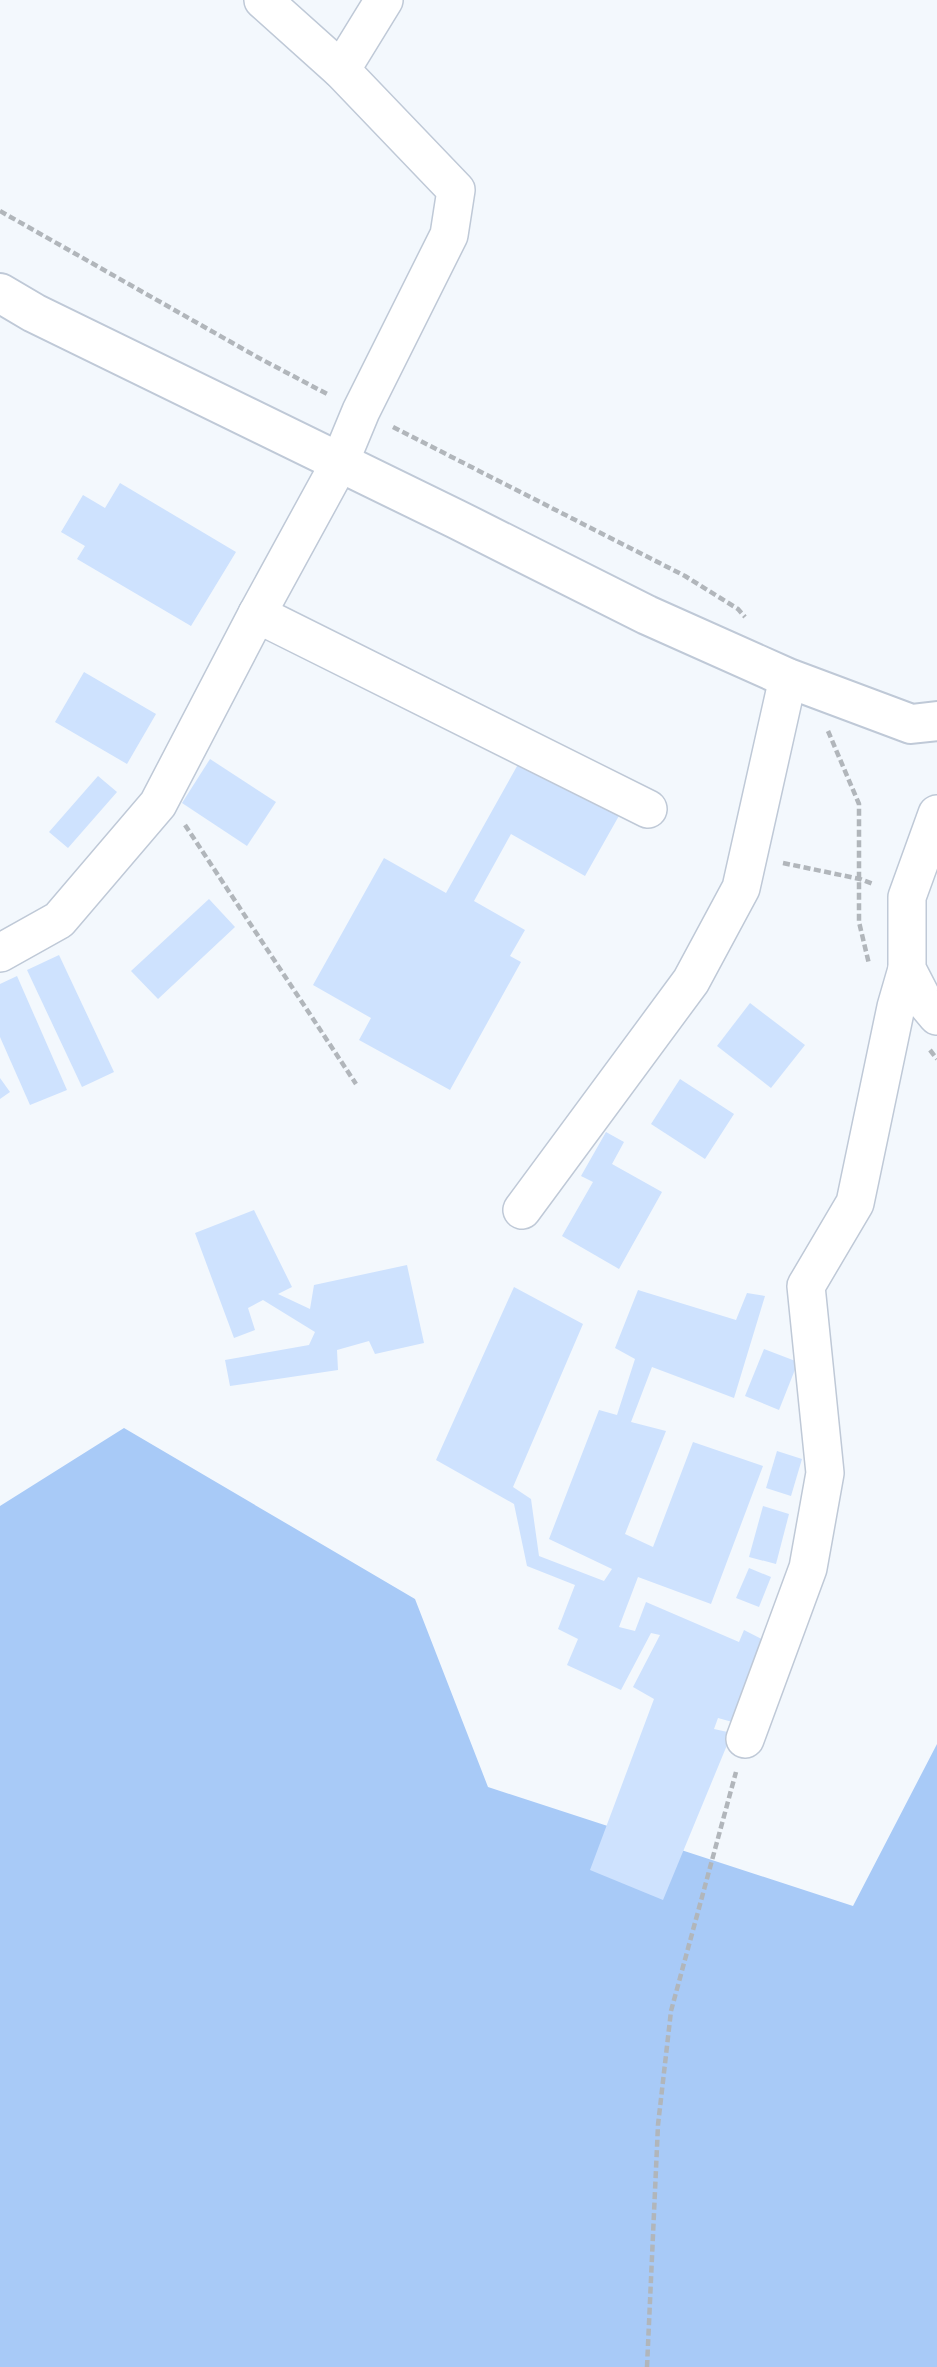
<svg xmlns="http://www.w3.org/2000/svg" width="937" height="2367" font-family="'Work Sans',sans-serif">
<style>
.forest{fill:#a8caf7}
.building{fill:#cee2fe}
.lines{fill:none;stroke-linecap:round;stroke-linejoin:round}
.minor-casing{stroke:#bfc9d7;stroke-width:40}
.tertiary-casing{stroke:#bfc9d7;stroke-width:42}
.path{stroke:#b1b6bb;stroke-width:4.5;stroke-dasharray:7 3.5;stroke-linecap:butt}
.minor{stroke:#fff;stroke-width:37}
.tertiary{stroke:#fff;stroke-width:38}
</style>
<rect width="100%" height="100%" fill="#f3f8fd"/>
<path class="forest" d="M124,1428L415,1599L488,1787L853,1906L937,1744V2367H0V1506Z"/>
<g class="building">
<path d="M120,483L236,552L191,626L77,559L85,546L61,532L83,495L105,508Z"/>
<path d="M84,672L156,714L127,764L55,722Z"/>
<path d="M210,759L276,802L247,846L182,803Z"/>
<path d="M521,759L620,814L585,876L511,834L474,901L525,930L510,956L521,962L450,1090L359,1040L371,1018L313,985L384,858L446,893Z"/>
<path d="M98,776L117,792L68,848L49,832Z"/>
<path d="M209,899L235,927L158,999L131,971Z"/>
<path d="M59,955L114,1072L82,1087L27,970Z"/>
<path d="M17,976L67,1090L30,1105L0,1037V984Z"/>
<path d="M750,1003L805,1045L771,1088L717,1046Z"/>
<path d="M0,1078L10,1092L0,1099Z"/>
<path d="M680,1079L734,1114L705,1159L651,1124Z"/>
<path d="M606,1132L624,1142L612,1164L662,1192L619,1269L562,1236L593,1182L581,1176Z"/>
<path d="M254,1210L292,1287L278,1294L310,1309L314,1285L407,1265L424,1343L375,1354L369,1341L337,1350L338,1370L230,1386L225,1360L309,1345L315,1332L263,1300L248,1308L255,1330L234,1338L195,1233Z"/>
<path d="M514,1287L583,1324L513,1487L531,1499L539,1556L604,1581L612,1569L549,1539L599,1410L617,1415L635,1359L615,1348L638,1290L736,1320L747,1293L765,1296L734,1398L652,1367L631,1422L666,1431L625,1534L653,1547L693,1442L763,1466L711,1604L638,1577L619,1627L635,1631L646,1602L739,1642L744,1630L777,1647L743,1725L718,1718L714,1729L732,1733L663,1900L590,1870L654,1699L633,1687L660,1635L651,1633L621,1690L567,1665L578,1639L558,1629L575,1585L527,1566L514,1504L436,1460Z"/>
<path d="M764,1349L798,1362L779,1410L745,1396Z"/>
<path d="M777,1451L802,1459L791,1496L766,1488Z"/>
<path d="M763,1506L789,1514L776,1564L749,1557Z"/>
<path d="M749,1568L771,1577L759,1607L736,1598Z"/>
</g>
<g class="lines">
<g class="minor-casing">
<g id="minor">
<path d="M341,70L384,0"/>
<path d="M257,614L648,809"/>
<path d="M937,814L907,897V969L922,998L937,1016"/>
<path d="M0,953L59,920L158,804L257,614L339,464L361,411L449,235L456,190L341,70L263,0"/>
<path d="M522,1210L691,981L741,888L788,678"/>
<path d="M745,1739L808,1568L825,1473L806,1286L855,1203L896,1007L907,969"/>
</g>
</g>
<g class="tertiary-casing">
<path id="tertiary" d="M0,293L34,313L456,519L647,615L788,678L911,724L937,721"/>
</g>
<g class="path">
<path d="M0,211L259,358L329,395"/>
<path d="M393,427L685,576L738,609L745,617"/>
<path d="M828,731L859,804V922L869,964"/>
<path d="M185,825L356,1084"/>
<path d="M783,863L860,879L873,884"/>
<path d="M930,1050L937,1059"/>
<path d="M647,2367L658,2125L671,2011L736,1772"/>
</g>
<use href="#minor" class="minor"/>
<use href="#tertiary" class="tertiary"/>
</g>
</svg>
